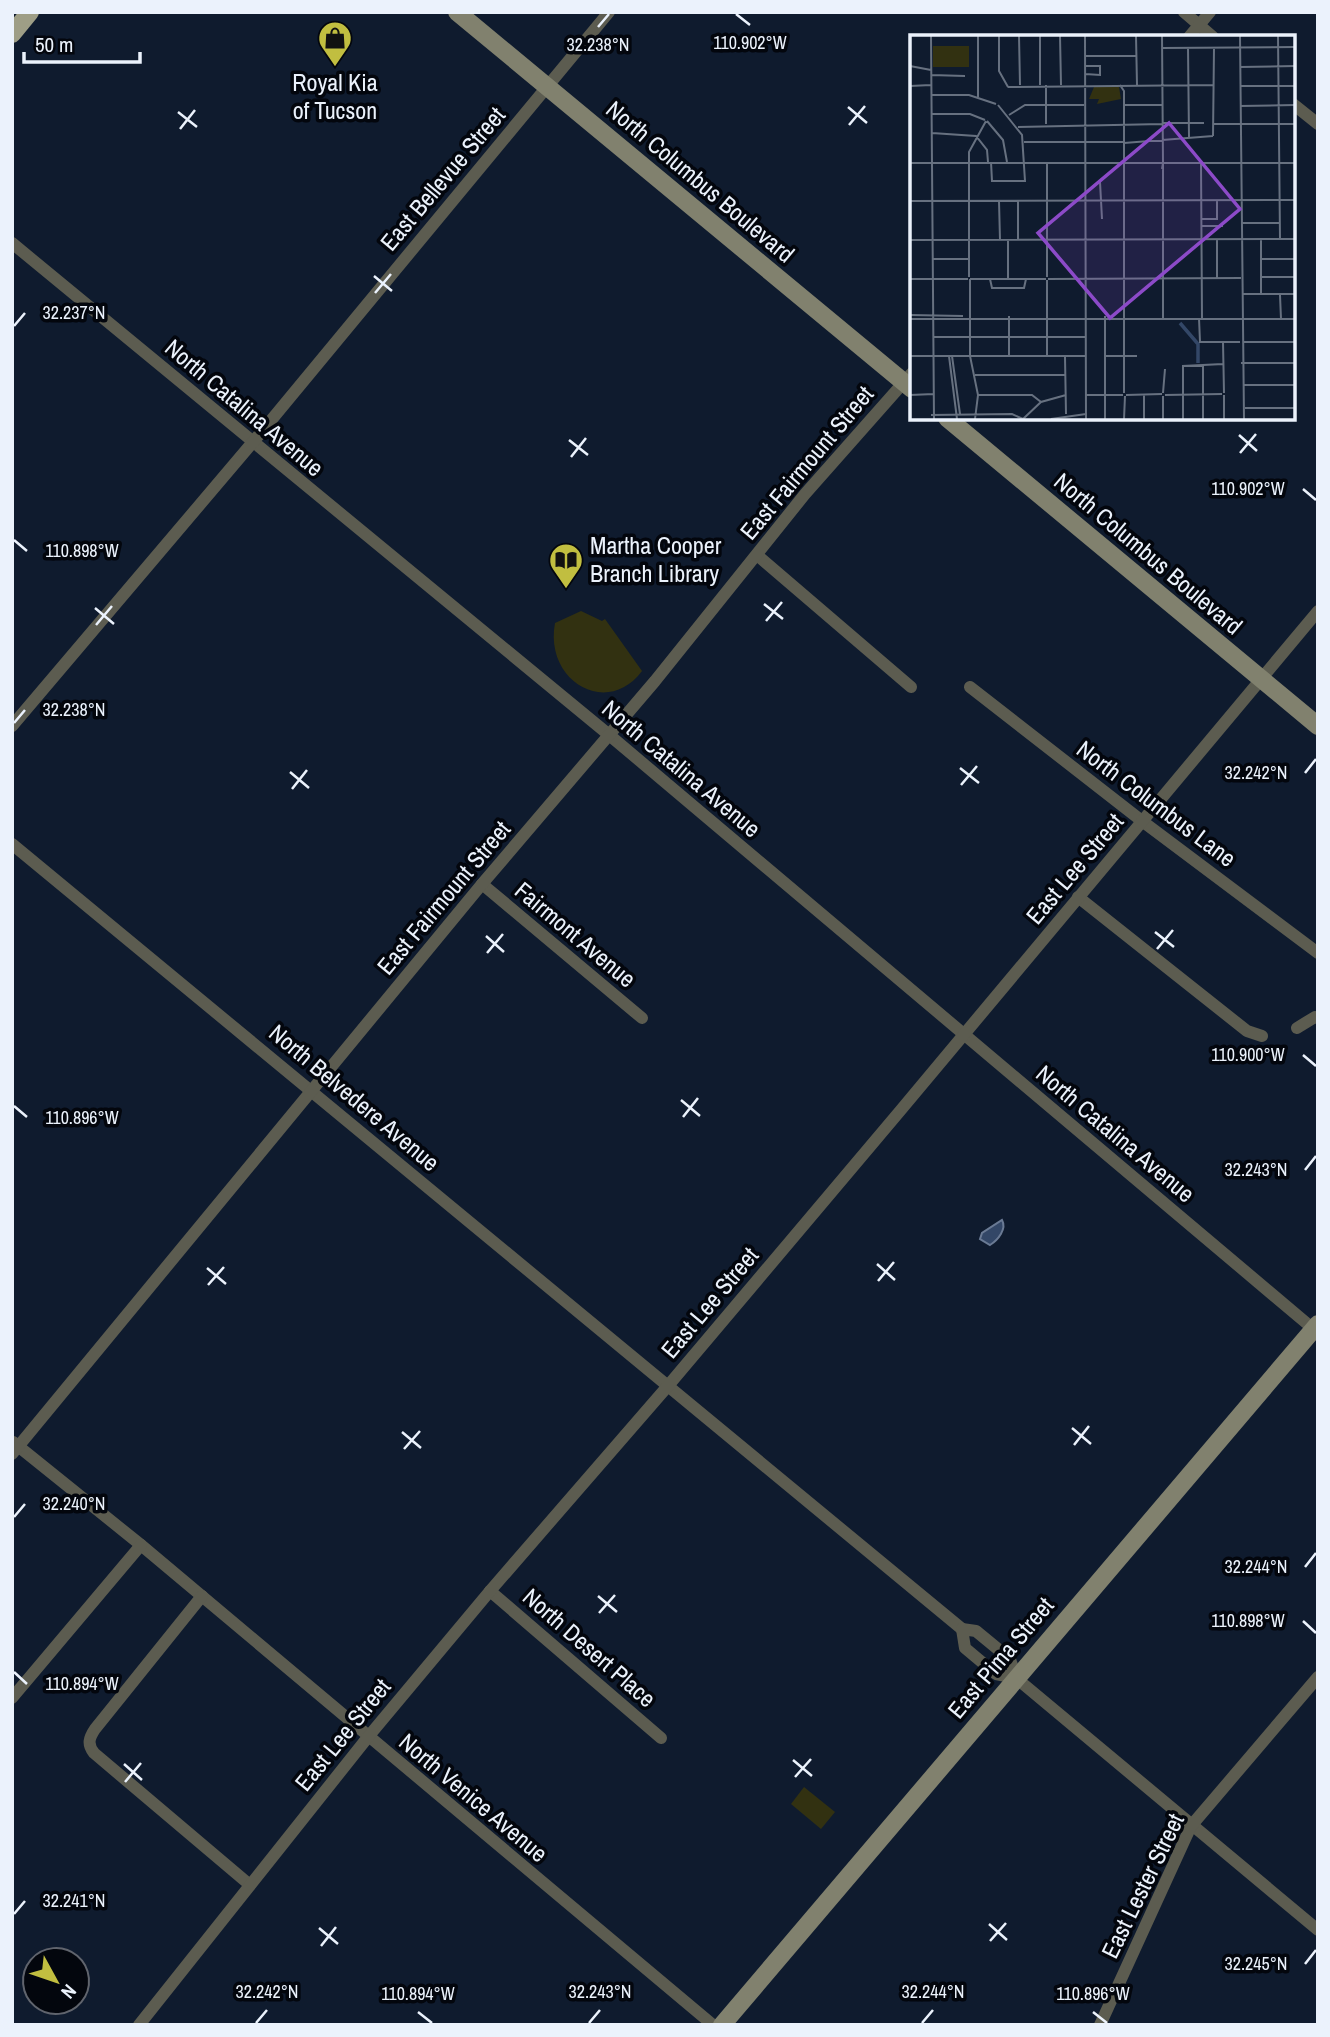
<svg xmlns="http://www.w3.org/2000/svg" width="1330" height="2037" font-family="'Archivo Narrow',sans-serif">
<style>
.green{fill:#323111}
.water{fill:#334767;stroke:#6a7a94;stroke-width:2}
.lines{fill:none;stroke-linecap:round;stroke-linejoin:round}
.street{stroke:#5c5c50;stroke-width:12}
.secondary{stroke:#81816e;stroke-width:18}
.primary{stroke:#9e9e86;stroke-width:18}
.ticks{fill:none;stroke:#ebf2fc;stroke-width:2.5}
.labels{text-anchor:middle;stroke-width:7;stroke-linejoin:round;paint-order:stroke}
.poi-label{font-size:24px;fill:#ebf2fc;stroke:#03060d}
.street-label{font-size:24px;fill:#ebf2fc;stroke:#03060d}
.inset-river{fill:none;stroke:#334767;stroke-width:3.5}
.inset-road{fill:none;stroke:#677180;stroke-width:2}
.view{fill:#8c4ac8;fill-opacity:0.15;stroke:#8c4ac8;stroke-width:3.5}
.inset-edge{fill:none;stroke:#ebf2fc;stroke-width:3.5}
.ticks-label{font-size:18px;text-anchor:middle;fill:#ebf2fc;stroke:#03060d;stroke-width:7;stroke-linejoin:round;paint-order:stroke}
</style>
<rect width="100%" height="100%" fill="#0f1b2e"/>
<g class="green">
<path d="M581,611L602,621L605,619L642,671C607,718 544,681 555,623Z"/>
<path d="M804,1787L835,1812L821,1829L791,1804Z"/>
</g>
<path class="water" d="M1002,1220C1007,1229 998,1240 990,1245L980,1239L982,1233Z"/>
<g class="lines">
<g class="street">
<path d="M1184,12L1213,37"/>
<path d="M1189,37L1210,12"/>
<path d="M1293,104L1318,124"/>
<path d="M12,243L608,734L1317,1332"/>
<path d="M757,555L911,687"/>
<path d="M970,687L1142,821L1318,953"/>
<path d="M12,726L253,442L609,12"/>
<path d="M12,844L962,1629"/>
<path d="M482,884L642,1018"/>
<path d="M1078,897L1247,1031L1262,1036"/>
<path d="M1297,1028L1315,1017L1318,1018"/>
<path d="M13,1442L141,1545L713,2025"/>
<path d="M12,1454L482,884L655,681L805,494L912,373"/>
<path d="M490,1591L661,1738"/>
<path d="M202,1596L95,1729C89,1738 87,1744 94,1753L250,1885"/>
<path d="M962,1629L976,1631L1010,1659L1016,1678L996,1674L965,1648Z"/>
<path d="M1016,1678L1318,1930"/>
<path d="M12,1698L141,1545"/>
<path d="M139,2025L368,1737L490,1591L667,1387L900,1111L1318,611"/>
<path d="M1100,2025L1191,1826L1318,1677"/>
</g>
<g class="secondary">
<path d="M457,12L912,389"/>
<path d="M947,418L1318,726"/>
<path d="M722,2025L1318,1324"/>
</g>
<path class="primary" d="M12,34L30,12"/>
</g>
<path class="ticks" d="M736,14L750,25M598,27L609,14M848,107L867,123M178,112L197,127M849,125L865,106M180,129L195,110M374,276L392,291M375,293L391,274M14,326L25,313M1239,435L1257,451M569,440L588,455M1240,453L1256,434M571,457L586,438M1303,489L1316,500M14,540L27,551M764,604L783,619M95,608L114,624M766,621L782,602M96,625L112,606M14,723L25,710M960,768L979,783M290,772L309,788M1305,773L1316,759M961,785L977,766M292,789L307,770M1155,932L1174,947M486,936L504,952M1157,949L1173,930M487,953L503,934M1303,1055L1316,1066M681,1100L700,1116M14,1106L27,1117M683,1117L698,1098M1305,1170L1316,1156M877,1264L895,1280M207,1268L226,1284M878,1281L894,1262M208,1285L224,1267M1072,1428L1091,1444M402,1432L421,1448M1074,1445L1089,1426M404,1449L420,1431M14,1517L25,1504M1305,1567L1316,1553M598,1596L617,1612M599,1613L615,1595M1303,1621L1316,1633M14,1672L27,1684M793,1760L812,1776M124,1764L142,1780M795,1777L811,1759M125,1782L141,1763M14,1914L25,1901M989,1924L1007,1940M319,1928L338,1944M990,1941L1006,1923M321,1946L336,1927M1305,1964L1316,1950M418,2012L432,2023M1093,2012L1107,2023M256,2023L267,2010M589,2023L600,2010M922,2023L933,2010"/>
<defs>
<g id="shop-pin" transform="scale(1.75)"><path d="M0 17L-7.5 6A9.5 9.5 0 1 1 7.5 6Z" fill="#c1be40" stroke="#03060d"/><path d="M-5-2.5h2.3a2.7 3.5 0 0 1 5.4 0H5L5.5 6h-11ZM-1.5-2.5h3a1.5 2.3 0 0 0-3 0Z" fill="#111"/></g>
<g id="library-pin" transform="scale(1.75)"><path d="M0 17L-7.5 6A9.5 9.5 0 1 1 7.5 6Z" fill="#c1be40" stroke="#03060d"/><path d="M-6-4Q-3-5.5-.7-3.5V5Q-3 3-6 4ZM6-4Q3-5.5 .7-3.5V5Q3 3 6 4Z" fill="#111"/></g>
</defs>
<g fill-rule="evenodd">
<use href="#shop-pin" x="335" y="38"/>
<use href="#library-pin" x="566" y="560"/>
</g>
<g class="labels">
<g class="poi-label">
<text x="335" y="91">Royal Kia<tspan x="335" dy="28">of Tucson</tspan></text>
<text x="590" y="554" text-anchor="start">Martha Cooper<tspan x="590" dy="28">Branch Library</tspan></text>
</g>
<g class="street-label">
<text transform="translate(443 179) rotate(-50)" y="8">East Bellevue Street</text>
<text transform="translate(700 182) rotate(40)" y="8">North Columbus Boulevard</text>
<text transform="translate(244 408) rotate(40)" y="8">North Catalina Avenue</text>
<text transform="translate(807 463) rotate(-50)" y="8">East Fairmount Street</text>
<text transform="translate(1148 554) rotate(40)" y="8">North Columbus Boulevard</text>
<text transform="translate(681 769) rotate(40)" y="8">North Catalina Avenue</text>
<text transform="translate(1156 804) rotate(37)" y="8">North Columbus Lane</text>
<text transform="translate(1075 869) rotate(-50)" y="8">East Lee Street</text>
<text transform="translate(444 898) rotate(-50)" y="8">East Fairmount Street</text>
<text transform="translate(575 935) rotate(40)" y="8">Fairmont Avenue</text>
<text transform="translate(354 1098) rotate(40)" y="8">North Belvedere Avenue</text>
<text transform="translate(1115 1134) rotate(40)" y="8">North Catalina Avenue</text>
<text transform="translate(710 1303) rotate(-50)" y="8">East Lee Street</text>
<text transform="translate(589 1648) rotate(41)" y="8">North Desert Place</text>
<text transform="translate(1001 1658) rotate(-50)" y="8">East Pima Street</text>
<text transform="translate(343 1735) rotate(-51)" y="8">East Lee Street</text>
<text transform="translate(473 1798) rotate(40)" y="8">North Venice Avenue</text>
<text transform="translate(1143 1886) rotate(-64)" y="8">East Lester Street</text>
</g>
</g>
<g transform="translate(910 35)">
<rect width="385" height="385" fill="#0f1b2e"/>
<path d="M23,11H59V32H23ZM184,52H209L211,64L187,69L189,64H179Z" fill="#323111"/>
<path class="inset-river" d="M270,288L288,309V328"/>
<path class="inset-road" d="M21,1L24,384M68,1V62M89,1V36L98,52M109,1L110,50M130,1V50M150,1L151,50M175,1L176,384M226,1L227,50M252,1L253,128M330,1L334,384M368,1L370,204M252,13L385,12M278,13L279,102M175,21H226M0,31L21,35M330,32L385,31M175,39L190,40V31H175M21,40L55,41M136,50V89M210,50L214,56V358M0,51L21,50M330,51H385M98,52L304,50M21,60H59L86,69M214,70H253M330,71L385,70M0,78V128M21,79H60L75,85M99,80L115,70H174M77,86L93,105L97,127M252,88H294M304,89H385M108,92L252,89M22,98L66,101L77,115L78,127M303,101L304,13M114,107H214M214,108L303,101M81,127L82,146H115L112,100L88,70M137,127V242M0,128H385M291,128L292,283M252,134L253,128V283M190,147L192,184M0,166L385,165M89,166L90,205M108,166V205M292,184H307V166M331,188H370M291,191H313M307,204V243M0,205L385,204M98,205V244M23,224H60M351,224H385M59,242V117L76,86M351,242H385M0,244H58M60,244V321L68,360L65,384M60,244H136M80,244L82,253H114L116,244M138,244L331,243M137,245V321M333,259H385M351,259V204M370,260L371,284M0,280L53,281M99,281V321M195,281V384M289,283L290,307H330M0,284H385M23,302H175M313,307L314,358M333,307H385M0,321H176M39,321L47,384M42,321L50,379M195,321H227M155,322L156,379M331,328H385M293,330V384M65,340H156M333,350H385M253,358L255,334M0,360L24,359M68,360H122L131,367M176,360H213M216,360L252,359M255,360L312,359M253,361V384M335,373H385M21,380L102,379L113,384M113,384L131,367L156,360M141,384L176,379M214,384L215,361M234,384V360M273,384V331L313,329M314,384V360"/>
<path class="view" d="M259,88L330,174L200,283L128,198Z"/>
<rect width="385" height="385" class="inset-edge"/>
</g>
<g class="ticks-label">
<text x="750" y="49">110.902°W</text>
<text x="598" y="51">32.238°N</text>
<text x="74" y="319">32.237°N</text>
<text x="1248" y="495">110.902°W</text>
<text x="82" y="557">110.898°W</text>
<text x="74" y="716">32.238°N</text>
<text x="1256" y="779">32.242°N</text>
<text x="1248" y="1061">110.900°W</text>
<text x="82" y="1124">110.896°W</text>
<text x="1256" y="1176">32.243°N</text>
<text x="74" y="1510">32.240°N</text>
<text x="1256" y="1573">32.244°N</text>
<text x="1248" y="1627">110.898°W</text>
<text x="82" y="1690">110.894°W</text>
<text x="74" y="1907">32.241°N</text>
<text x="1256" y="1970">32.245°N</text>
<text x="267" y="1998">32.242°N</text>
<text x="600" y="1998">32.243°N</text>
<text x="933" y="1998">32.244°N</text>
<text x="418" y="2000">110.894°W</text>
<text x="1093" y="2000">110.896°W</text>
</g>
<rect width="1330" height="2037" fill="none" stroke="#ebf2fc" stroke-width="28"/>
<g transform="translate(56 1981) rotate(130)"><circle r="33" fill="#03060d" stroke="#60646d" stroke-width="2"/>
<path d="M0-5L12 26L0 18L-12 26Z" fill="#c1be40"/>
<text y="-10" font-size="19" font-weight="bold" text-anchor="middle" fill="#ebf2fc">N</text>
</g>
<path d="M24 52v10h116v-10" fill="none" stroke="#ebf2fc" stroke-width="3.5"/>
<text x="35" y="52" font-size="21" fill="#ebf2fc" stroke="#03060d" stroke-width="5" paint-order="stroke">50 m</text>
</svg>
